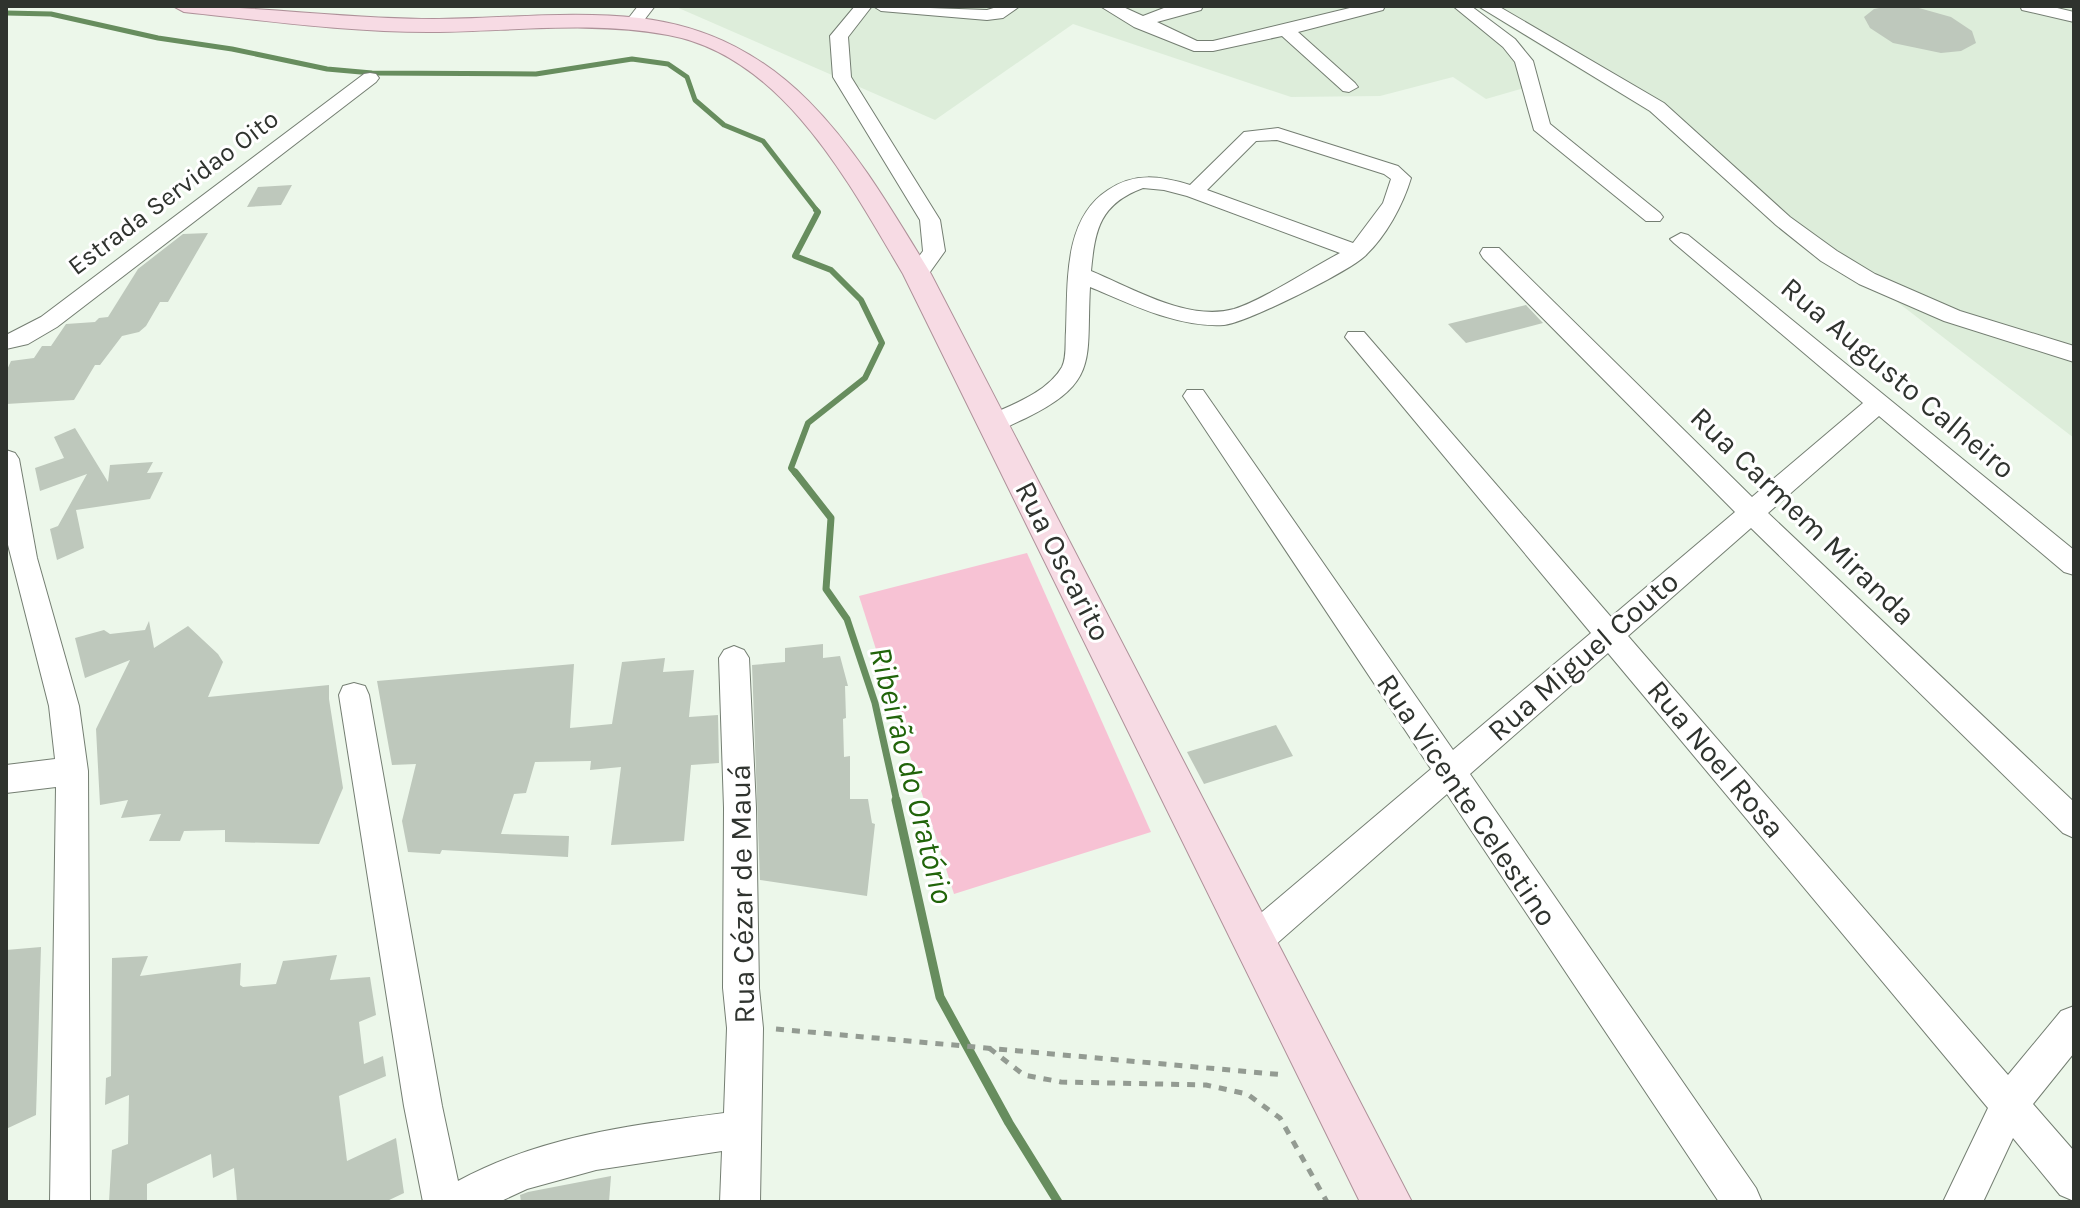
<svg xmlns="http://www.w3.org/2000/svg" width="2080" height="1208" font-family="Karla,sans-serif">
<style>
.built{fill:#ddedda}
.green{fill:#f7c2d4}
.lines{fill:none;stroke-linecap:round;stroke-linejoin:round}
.stream-far3{stroke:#678d5e;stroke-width:5}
.stream-far2{stroke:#678d5e;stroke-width:6}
.stream-far1{stroke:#678d5e;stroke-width:7}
.stream{stroke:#678d5e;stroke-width:9}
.building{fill:#bec8bc}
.minor-casing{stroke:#747e72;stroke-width:2}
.major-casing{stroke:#ae9199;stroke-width:2}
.path{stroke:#939b92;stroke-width:5;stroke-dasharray:8 8;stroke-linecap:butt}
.minor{fill:#fff;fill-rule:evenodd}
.major{fill:#f7dbe4;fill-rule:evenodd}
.labels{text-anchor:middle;stroke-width:6;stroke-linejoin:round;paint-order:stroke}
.far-street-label{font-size:26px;fill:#2f332e;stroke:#fff}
.street-label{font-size:30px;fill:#2f332e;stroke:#fff}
.water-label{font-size:32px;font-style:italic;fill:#21640a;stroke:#fff}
</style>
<rect width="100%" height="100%" fill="#ecf7ea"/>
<g class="built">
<path d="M674,6H1451L1514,51L1524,88L1486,99L1453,77L1380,96L1291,97L1073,24L935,120Z"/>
<path d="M1475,6H2074V438L1657,117Z"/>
</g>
<path class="green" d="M1027,553L1151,832L954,894L859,596Z"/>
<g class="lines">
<path class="stream-far3" d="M6,13L51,14L158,38L232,49L327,69L372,73L536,74L632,59L668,64L687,77L695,100L724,125L763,141L818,212"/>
<path class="stream-far2" d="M796,474L791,468L808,423L865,378L882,343L861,300L831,270L795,256L818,212L816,210"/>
<path class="stream-far1" d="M795,472L831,518L826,589L847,619L875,703L897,802"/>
<path class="stream" d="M896,800L940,997L1009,1123L1058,1202"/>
</g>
<g class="building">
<path d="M1889,6L1919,8L1951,17L1972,31L1976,43L1961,51L1941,53L1893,43L1870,28L1864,17L1874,9Z"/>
<path d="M292,185L281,205L247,207L258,187Z"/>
<path d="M208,233L168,302H160L146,326L139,332L122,336L100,365H95L74,400L6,404V372L11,361L34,358L42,346H51L66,324L95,322L99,318L108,317L138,269L183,234Z"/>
<path d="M1526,305L1543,323L1466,343L1448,324Z"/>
<path d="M75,428L108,482L110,465L153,462L147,473L163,472L150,499L76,510L84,548L57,560L50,529L58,526L87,474L40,491L35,468L64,458L54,437Z"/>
<path d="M149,621L154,648L188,626L218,654L223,662L208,697L329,685V699L343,788L319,844L225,842V830L184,831L180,841H149L161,814L121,818L128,800L100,805L96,729L130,660L85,678L75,638L104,630L110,634L145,630Z"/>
<path d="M823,644V658L840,656L848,686H845L846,718L843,719L844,757L850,756V799H868L872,823L875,824L867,896L760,880L752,665L785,662V648Z"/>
<path d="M665,658L663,672L694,670L689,717L718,715L719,763L691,765L684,841L611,845L621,767L590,770L591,761L535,762L526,793L514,794L501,834L569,836L568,857L442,850L440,854L408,852L402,821L416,764L392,765L377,681L574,664L570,728L612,724L622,662Z"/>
<path d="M1276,725L1293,756L1204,784L1187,752Z"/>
<path d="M41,947L36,1115L6,1129V950Z"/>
<path d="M337,955L330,980L370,977L376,1015L359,1022L364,1064L383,1056L386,1076L339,1096L347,1161L396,1138L404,1193L385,1202H237L234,1168L213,1178L211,1154L147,1184V1202H109L112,1150L128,1144L129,1095L105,1105L106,1078L111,1076L112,958L148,956L140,976L241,963L240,985L243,987L276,984L283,961Z"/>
<path d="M611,1176L609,1202H521L520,1195L528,1192Z"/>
</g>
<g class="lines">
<g class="minor-casing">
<g id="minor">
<path d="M638,6H655L638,28H626L624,24Z"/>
<path d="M855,6H872L848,37L851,77L940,220L945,251L925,279L917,281L906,274L923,251L920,220L833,77L830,36Z"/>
<path d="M873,6L987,10L1000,6H1020L1003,18L987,20L881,11Z"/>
<path d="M1100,6H1121L1143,16L1169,6H1203L1201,10L1157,22L1197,41H1213L1358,6H1385L1383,10L1298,32L1355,83L1358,87L1349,92L1343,91L1282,36L1213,51H1194L1134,27Z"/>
<path d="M1453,6H1471L1515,39L1533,61L1550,124L1660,213L1663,217L1660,221H1646L1534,130L1515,62L1503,47Z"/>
<path d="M1478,6H1498L1664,103L1790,217L1837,251L1875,274L1960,311L2074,346V362L1944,321L1859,284L1821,261L1776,225L1650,111Z"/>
<path d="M2020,6H2049L2074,12V22L2022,10Z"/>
<path d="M370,73L376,74L379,78L376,82L57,327L28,344L6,349V335L41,317L364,74Z"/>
<path d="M1278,128L1398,166L1411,178C1403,205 1386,236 1365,256C1348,272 1246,323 1224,325C1178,328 1131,304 1090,287C1086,359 1100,382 1026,418C1012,424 1000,433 985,429L982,423L985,417C1011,405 1047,393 1062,367C1067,357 1065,342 1066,331C1068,283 1063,219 1108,190C1135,172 1160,176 1190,185L1244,132ZM1277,140L1384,174L1391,179L1383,203L1353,243L1207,190L1256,141ZM1143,188L1164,190L1187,196L1340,253C1311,268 1263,300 1234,309C1188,322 1132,288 1091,271C1095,229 1100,204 1143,188Z"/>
<path d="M1681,233L1688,235L2074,550V575L2064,572L1879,416L1768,513L2074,802V838L2063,833L1751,528L1628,636L2008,1075L2061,1011L2074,1006V1053L2033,1104L2074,1151V1201L2060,1195L2013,1138L1983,1202H1943L1988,1108L1608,653L1470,774L1756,1188L1762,1202H1719L1447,794L1266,953L1254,958L1242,953L1237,941L1242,929L1431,769L1187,402L1183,396L1187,390H1203L1453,750L1591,633L1345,337L1348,332H1364L1611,617L1735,512L1483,258L1480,253L1483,248H1499L1752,497L1863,403L1674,243L1670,239Z"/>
<path d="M6,450L15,453L19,459L37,558L79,706L88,771L90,1202H50L56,787L6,793V765L55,759L49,706L6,537Z"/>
<path d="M734,646L744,650L749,658L756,808L759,988L763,1028L760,1202H720L722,1151L596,1170L527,1189L499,1202H423L404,1106L339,695L343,686L354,683L365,686L369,695L442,1106L458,1181C541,1136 632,1125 724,1113L727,1028L723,988L724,808L719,658L724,650Z"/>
</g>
</g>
<g class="major-casing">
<path id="major" d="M173,6C260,6 346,19 433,19C502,19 571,10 639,18C793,36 858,155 931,274L1412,1202H1360L903,274C849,183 783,56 668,35C592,21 514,31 438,32C353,33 268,21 184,12Z"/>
</g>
<g class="path">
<path d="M776,1029L1285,1075"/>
<path d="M989,1048L1024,1075L1061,1082L1206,1085L1247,1094L1280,1118L1327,1202"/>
</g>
<use href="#minor" class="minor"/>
<use href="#major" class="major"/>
</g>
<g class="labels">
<g class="far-street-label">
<text transform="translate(173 192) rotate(-37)" y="9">Estrada Servidao Oito</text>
</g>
<g class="street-label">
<text transform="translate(1898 378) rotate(40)" y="10">Rua Augusto Calheiro</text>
<text transform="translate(1803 516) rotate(44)" y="10">Rua Carmem Miranda</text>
<text transform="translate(1063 561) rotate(63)" y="10">Rua Oscarito</text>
<text transform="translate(1583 656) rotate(-41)" y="10">Rua Miguel Couto</text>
<text transform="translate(1716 759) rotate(50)" y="10">Rua Noel Rosa</text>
<text transform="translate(1467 800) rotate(56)" y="10">Rua Vicente Celestino</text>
<text transform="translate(742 894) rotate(-91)" y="10">Rua Cézar de Mauá</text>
</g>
<g class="water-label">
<text transform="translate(912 775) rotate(76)" y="11">Ribeirão do Oratório</text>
</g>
</g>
<rect width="2080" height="1208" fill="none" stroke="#2f332e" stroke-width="16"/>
</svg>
